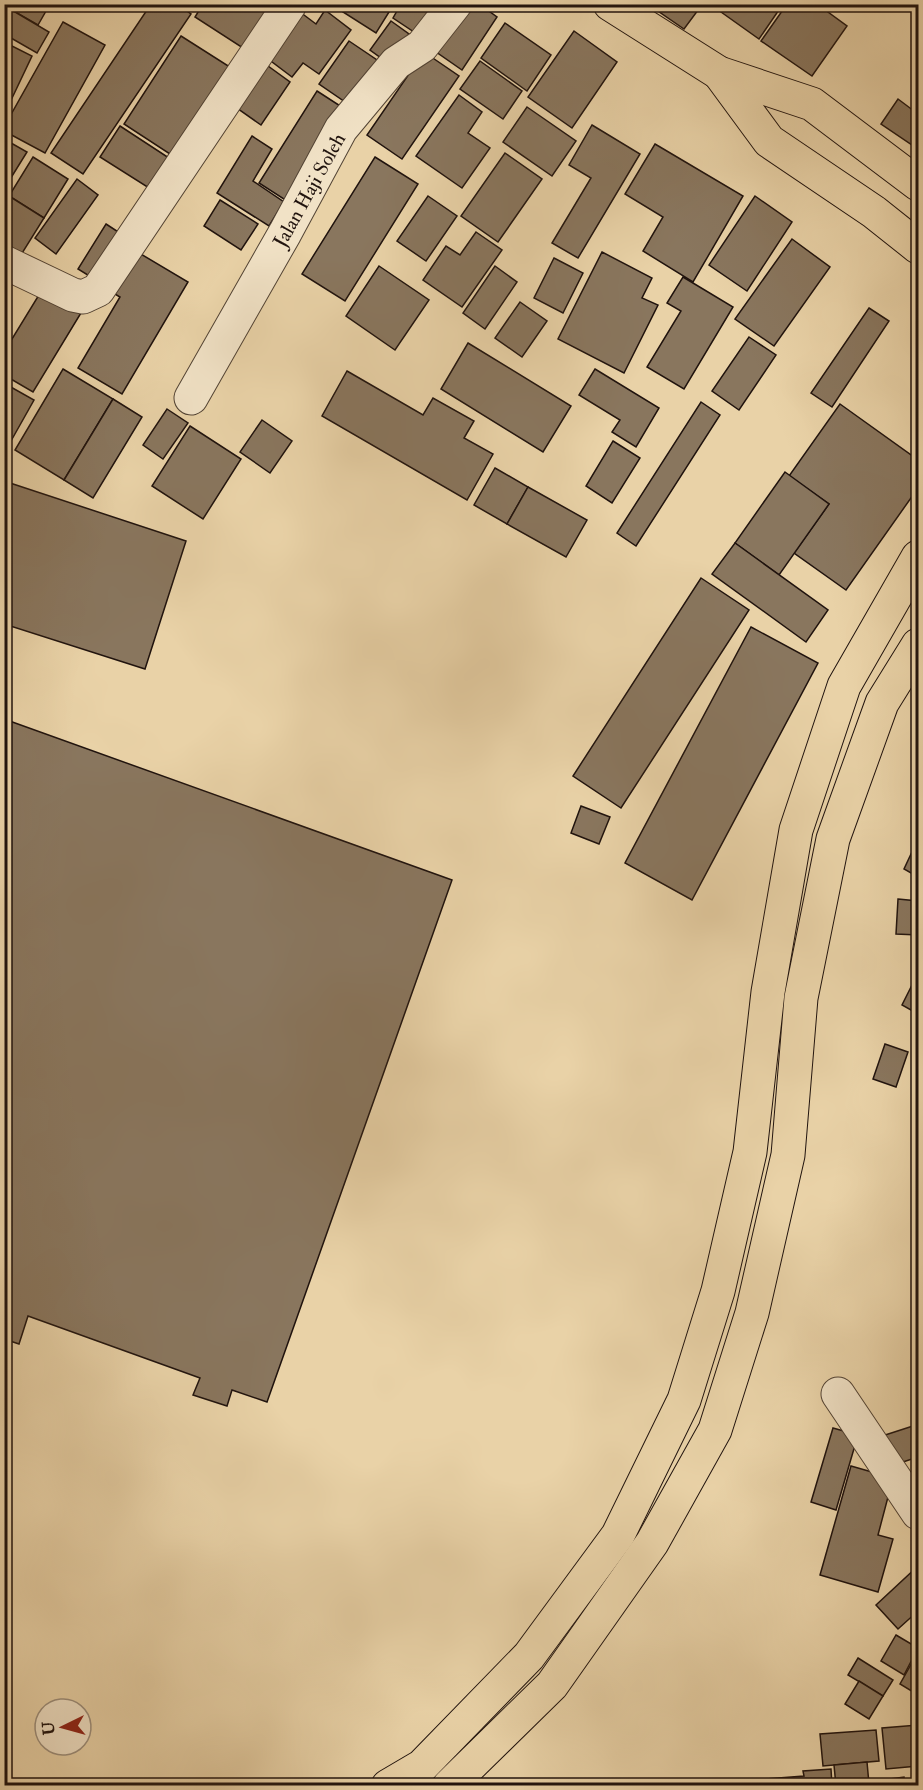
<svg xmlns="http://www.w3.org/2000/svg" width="923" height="1790" font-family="'IM FELL Double Pica',serif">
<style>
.building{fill:#89765e;stroke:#20130e;stroke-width:1.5}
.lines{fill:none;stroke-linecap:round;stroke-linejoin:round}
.minor-casing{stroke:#524334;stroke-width:35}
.highway-casing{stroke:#20130e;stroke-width:35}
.minor{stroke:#f1e2c6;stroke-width:33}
.highway{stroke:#e9d2a7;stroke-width:33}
.labels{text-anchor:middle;stroke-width:4.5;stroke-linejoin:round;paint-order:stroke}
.street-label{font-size:20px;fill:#20130e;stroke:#f1e2c6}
</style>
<rect width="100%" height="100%" fill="#e9d2a7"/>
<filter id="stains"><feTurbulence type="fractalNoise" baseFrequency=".00333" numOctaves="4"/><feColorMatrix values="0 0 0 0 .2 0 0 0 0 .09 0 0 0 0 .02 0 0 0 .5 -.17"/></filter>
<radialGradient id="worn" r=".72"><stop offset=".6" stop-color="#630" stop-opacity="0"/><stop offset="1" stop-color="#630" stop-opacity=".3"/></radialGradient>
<g class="building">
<path d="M12,4H50L38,25L10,9Z"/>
<path d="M151,4H177L191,14L83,174L51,153Z"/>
<path d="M203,4H263L271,10L246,50L195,17Z"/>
<path d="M348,4H394L376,33L343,12Z"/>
<path d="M401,4H449L426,40L393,18Z"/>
<path d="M459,4H479L497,17L462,70L429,47Z"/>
<path d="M658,4H708L705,9L701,6L684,29L655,9Z"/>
<path d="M715,4H783L759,39L714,7Z"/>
<path d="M787,4H832L828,12L847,26L812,76L761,41Z"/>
<path d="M292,6L316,24L325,10L351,30L319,74L303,63L292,77L259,52Z"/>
<path d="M10,9L49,32L37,53L4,34V18Z"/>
<path d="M391,21L409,34L388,63L370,50Z"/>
<path d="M63,22L105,45L45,153L4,131V127Z"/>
<path d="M505,23L551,55L527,91L481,58Z"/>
<path d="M574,31L617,62L572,128L528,97Z"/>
<path d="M181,36L233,69L176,158L124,124Z"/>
<path d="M349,41L380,62L351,106L319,84Z"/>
<path d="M4,42L32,56L4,115Z"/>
<path d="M424,52L459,76L402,159L367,135Z"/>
<path d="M257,58L290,82L261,125L227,101Z"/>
<path d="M480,61L522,91L503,119L460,89Z"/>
<path d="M317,91L348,111L290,203L259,183Z"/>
<path d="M459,95L482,112L468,133L490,148L462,188L416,156Z"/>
<path d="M898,99L918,114V149L881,124Z"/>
<path d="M527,107L576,141L552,176L503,142Z"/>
<path d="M592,125L640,154L578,258L552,243L591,178L569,165Z"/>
<path d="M120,126L169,158L149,188L100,157Z"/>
<path d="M252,136L272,149L253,181L284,202L269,226L217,193Z"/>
<path d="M4,139L27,152L4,189Z"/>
<path d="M655,144L743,196L693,282L643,251L663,217L625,194Z"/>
<path d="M505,153L542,179L498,242L461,216Z"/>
<path d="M33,157L68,179L44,218L9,196Z"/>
<path d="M375,157L418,184L345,301L302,274Z"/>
<path d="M77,179L98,195L56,254L35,238Z"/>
<path d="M9,196L44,218L19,258L4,249V204Z"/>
<path d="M428,196L457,216L426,261L397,241Z"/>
<path d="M755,196L792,222L747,291L709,265Z"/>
<path d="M220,200L258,224L241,250L204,226Z"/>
<path d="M106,224L126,237L99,282L78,269Z"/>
<path d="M476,232L502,250L462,307L423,280L446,246L460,255Z"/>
<path d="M792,239L830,267L774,346L735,319Z"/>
<path d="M129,247L188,282L122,394L78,368L120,297L105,288Z"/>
<path d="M602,252L652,278L642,298L658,305L624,373L558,339Z"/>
<path d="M554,258L583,273L563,313L534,298Z"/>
<path d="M379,266L429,300L395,350L346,316Z"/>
<path d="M495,266L517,282L485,329L463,313Z"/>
<path d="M683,277L733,307L684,389L647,367L681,311L667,303Z"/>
<path d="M45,285L84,308L33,392L4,375V352Z"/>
<path d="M520,302L547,321L522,357L495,338Z"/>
<path d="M869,308L889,321L832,407L811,393Z"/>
<path d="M749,337L776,355L739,410L712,391Z"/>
<path d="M468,343L571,406L543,452L441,389Z"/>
<path d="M63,369L113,399L64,480L15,450Z"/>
<path d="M595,369L659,408L636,447L612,432L620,420L579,395Z"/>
<path d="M347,371L423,415L433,398L474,421L464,438L493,454L467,500L322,416Z"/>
<path d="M9,386L34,400L7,448L4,446V395Z"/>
<path d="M113,399L142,417L93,498L64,480Z"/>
<path d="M701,402L720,415L636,546L617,533Z"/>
<path d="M840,404L918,460V488L846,590L794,553L829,504L789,476Z"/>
<path d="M167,409L188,423L163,459L143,445Z"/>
<path d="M262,420L292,441L270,473L240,452Z"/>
<path d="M190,426L241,459L203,519L152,486Z"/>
<path d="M613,441L640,458L612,503L586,486Z"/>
<path d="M495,468L528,487L507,524L474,505Z"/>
<path d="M785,472L829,504L779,575L735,543Z"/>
<path d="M4,481L186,541L145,669L4,624Z"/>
<path d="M528,487L587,520L566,557L507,524Z"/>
<path d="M735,543L828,610L806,642L712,574Z"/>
<path d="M701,578L749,610L621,808L573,776Z"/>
<path d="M751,627L818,663L692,900L625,863Z"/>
<path d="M4,719L452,880L267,1402L232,1390L227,1406L193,1395L200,1378L28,1316L19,1344L4,1339Z"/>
<path d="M581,806L610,817L599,844L571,833Z"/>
<path d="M918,839V877L904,869Z"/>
<path d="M898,899L918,901V935L896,934Z"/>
<path d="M918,973V1014L902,1005Z"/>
<path d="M885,1044L908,1052L896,1087L873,1079Z"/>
<path d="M916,1425L918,1433V1457L891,1466L882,1436Z"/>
<path d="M833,1428L858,1435L836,1510L811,1502Z"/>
<path d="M851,1466L893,1478L878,1535L893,1539L878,1592L820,1575Z"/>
<path d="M918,1566V1611L898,1629L876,1605Z"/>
<path d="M896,1635L918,1648L904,1675L881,1661Z"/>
<path d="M918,1652V1695L900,1684Z"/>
<path d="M858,1658L893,1680L883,1696L848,1675Z"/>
<path d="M859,1681L883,1696L869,1719L845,1704Z"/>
<path d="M918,1725V1766L886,1769L882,1728Z"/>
<path d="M876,1730L879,1761L823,1766L820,1734Z"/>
<path d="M867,1762L869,1784L836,1786L834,1765Z"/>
<path d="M831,1769L832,1786H767L766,1779L804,1776L803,1771Z"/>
<path d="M918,1770V1786H913L912,1771Z"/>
<path d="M904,1777L905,1786H876L875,1781Z"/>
</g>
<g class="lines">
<g class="minor-casing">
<g id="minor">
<path d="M4,262L73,295L83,297L98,290L290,4"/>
<path d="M191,398L285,233L341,129L396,63L422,46L455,4"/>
<path d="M838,1394L918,1513"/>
</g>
</g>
<g class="highway-casing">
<g id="highway">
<path d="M610,4L719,73L812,104L918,184"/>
<path d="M719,73L769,141L874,212L918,247"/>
<path d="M388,1786L422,1766L529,1656L618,1535L684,1400L718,1291L750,1152L768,992L796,830L844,686L918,557"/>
<path d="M449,1786L552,1685L652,1543L715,1430L752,1313L788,1155L801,998L833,839L882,703L918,645"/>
</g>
</g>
<use href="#minor" class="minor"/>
<use href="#highway" class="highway"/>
</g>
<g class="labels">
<g class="street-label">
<text transform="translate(309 190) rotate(-61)" y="7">Jalan Haji Soleh</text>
</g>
</g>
<rect width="923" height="1790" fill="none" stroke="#e9d2a7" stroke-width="24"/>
<rect x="6" y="6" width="911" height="1778" fill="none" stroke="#20130e" stroke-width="3"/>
<rect x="12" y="12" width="899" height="1766" fill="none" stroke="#20130e" stroke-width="1.5"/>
<g transform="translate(63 1727) rotate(265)"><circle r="28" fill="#f1e2c6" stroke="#9d8f7c" stroke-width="1.5"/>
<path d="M0-4.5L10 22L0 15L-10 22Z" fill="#8f2418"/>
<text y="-9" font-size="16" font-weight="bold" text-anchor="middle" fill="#20130e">U</text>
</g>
<rect width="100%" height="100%" filter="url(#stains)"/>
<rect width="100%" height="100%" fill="url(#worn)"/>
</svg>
